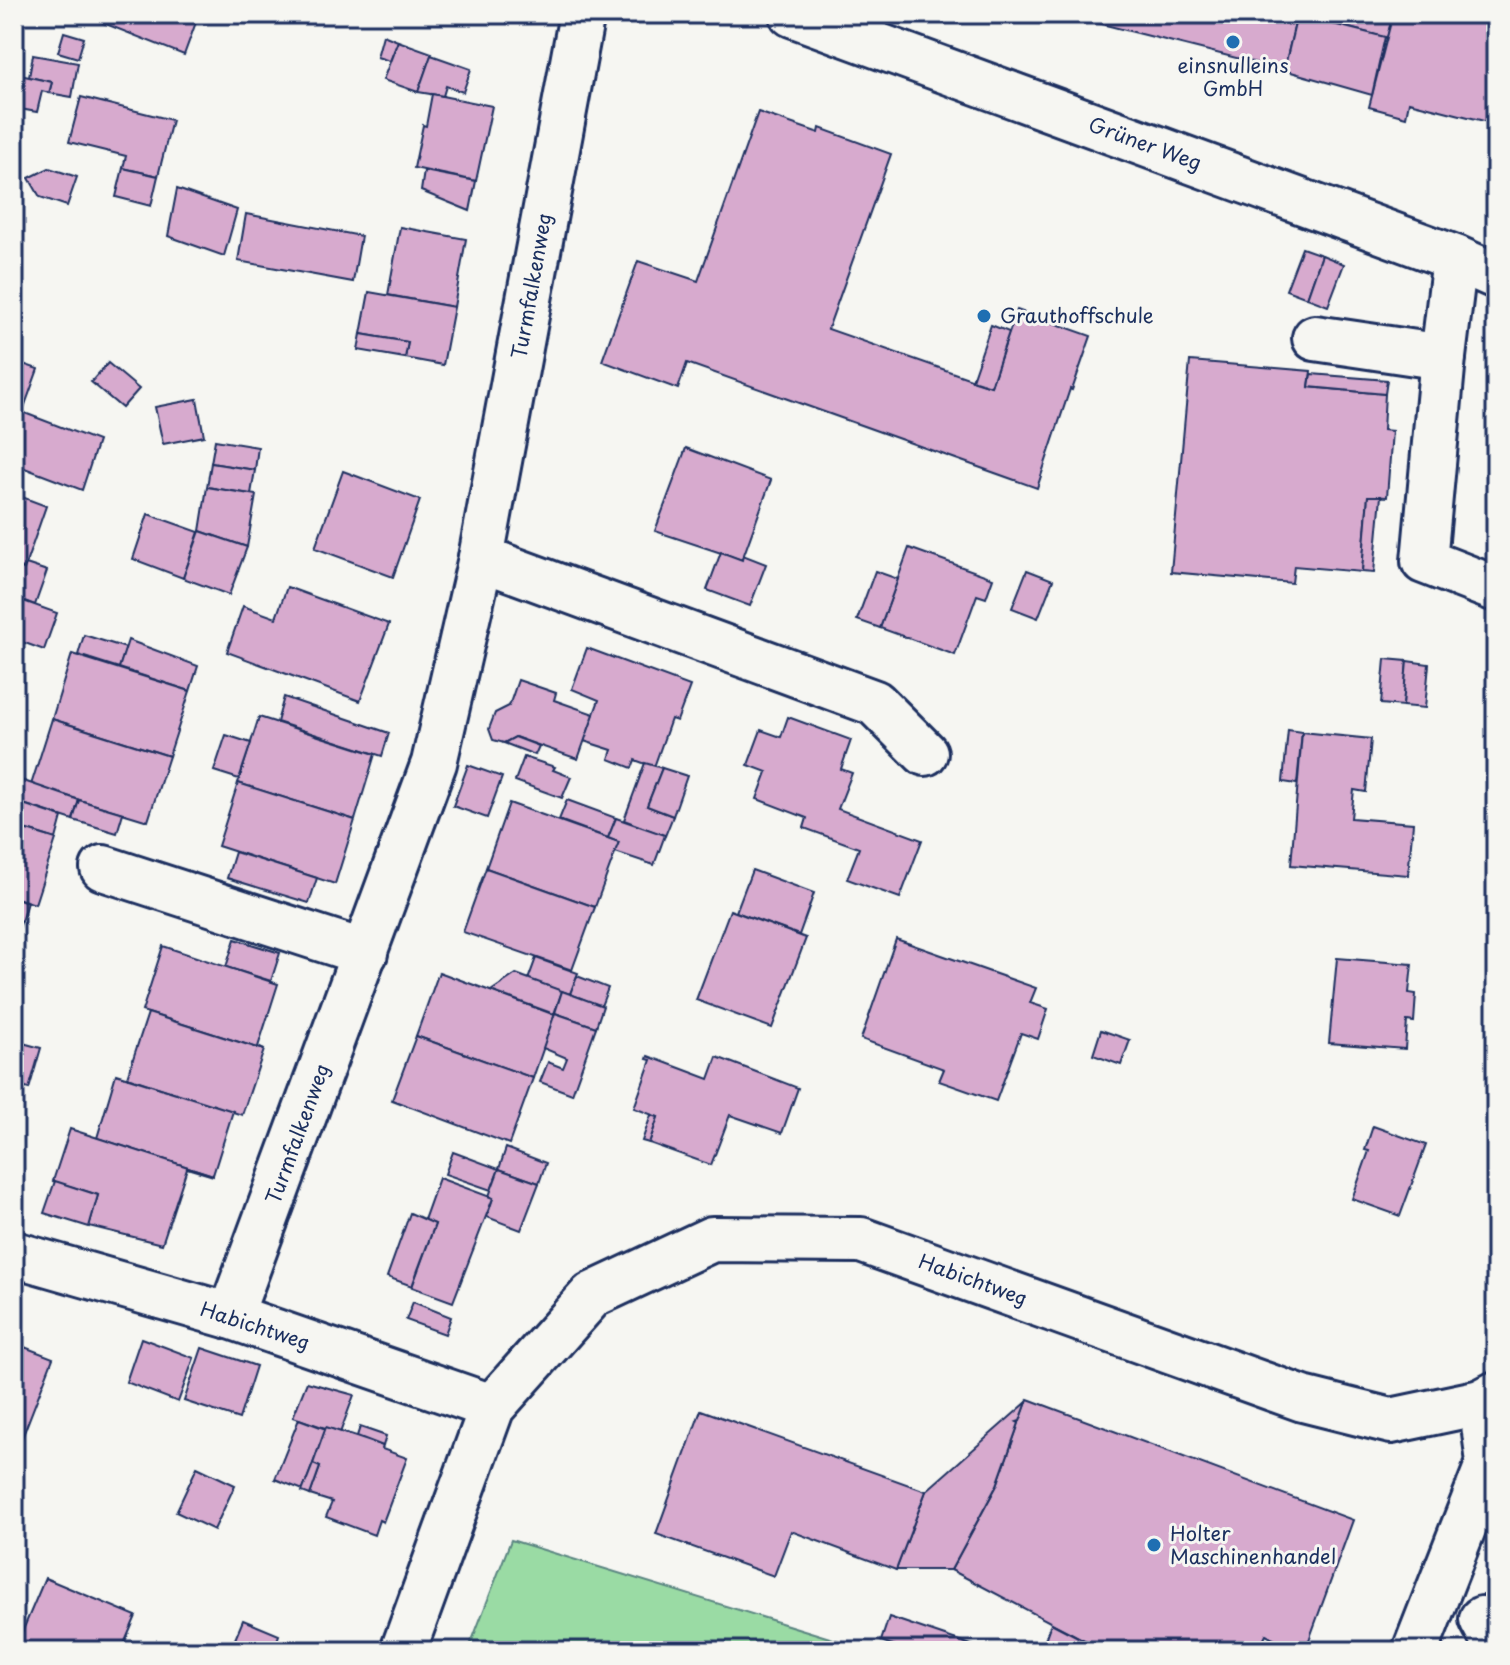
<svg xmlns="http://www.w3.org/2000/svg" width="1510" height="1665" font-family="'Playpen Sans',sans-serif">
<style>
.green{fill:#9adba4;stroke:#5a8581;stroke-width:2}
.building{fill:#d7aace;stroke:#1b2f5e;stroke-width:2}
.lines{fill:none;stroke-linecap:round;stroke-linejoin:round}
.minor-casing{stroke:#1b2f5e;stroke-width:50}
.minor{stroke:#f6f6f2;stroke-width:44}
.poi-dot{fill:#1f6fb2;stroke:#f6f6f2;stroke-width:3}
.labels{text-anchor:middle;stroke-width:6;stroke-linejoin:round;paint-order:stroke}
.poi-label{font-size:20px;fill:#1b2f5e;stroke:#f6f6f2;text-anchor:start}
.street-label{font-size:20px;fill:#1b2f5e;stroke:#f6f6f2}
</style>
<rect width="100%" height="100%" fill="#f6f6f2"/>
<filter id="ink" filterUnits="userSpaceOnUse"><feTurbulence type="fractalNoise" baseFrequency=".0125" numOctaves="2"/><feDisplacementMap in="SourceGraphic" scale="16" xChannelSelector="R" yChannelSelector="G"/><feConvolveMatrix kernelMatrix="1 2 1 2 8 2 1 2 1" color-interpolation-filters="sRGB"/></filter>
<g filter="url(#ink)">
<path class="green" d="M511,1540L872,1651H468Z"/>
<g class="building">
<path d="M95,14H199L184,55L93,19Z"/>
<path d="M1062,14H1297V15L1284,70Z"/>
<path d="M1297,14H1393L1387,38Z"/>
<path d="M1393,14H1450L1496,26V92L1488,122L1409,102L1406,117L1369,107Z"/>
<path d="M1297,15L1385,37L1372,95L1284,70Z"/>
<path d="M64,32L84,38L78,58L58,52Z"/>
<path d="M383,35L398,41L390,61L377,57Z"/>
<path d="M398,41L432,53L418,92L383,80Z"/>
<path d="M33,55L78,63L72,97L49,93L52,82L29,77Z"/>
<path d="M431,55L471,69L463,92L446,86L443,96L418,92Z"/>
<path d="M20,75L52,82L49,93L42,91L37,112L14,108Z"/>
<path d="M432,94L492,106L476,181L414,168L423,125L426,126Z"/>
<path d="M81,97L172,120L158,176L123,168L126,156L69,142Z"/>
<path d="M758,112L819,133L820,128L891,154L828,329L991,386L1017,310L1091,336L1072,390L1070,389L1037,488L687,363L678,389L602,361L638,261L698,281Z"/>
<path d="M49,168L77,177L67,206L40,197L29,178Z"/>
<path d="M123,168L158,176L151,206L116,197Z"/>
<path d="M424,171L476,181L470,211L421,191Z"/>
<path d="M177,189L237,210L224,256L168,236Z"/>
<path d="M246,214L361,236L353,282L238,261Z"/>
<path d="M400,227L466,239L454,307L388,295Z"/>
<path d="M1302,248L1322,255L1307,298L1286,290Z"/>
<path d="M1322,255L1344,264L1328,306L1307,298Z"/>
<path d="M369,292L454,307L443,365L405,358L408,342L361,334Z"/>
<path d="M991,325L1009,332L991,386L972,380Z"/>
<path d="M361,334L408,342L405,358L358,350Z"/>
<path d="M14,361L38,369L21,416L14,413Z"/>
<path d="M1190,361L1311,371L1309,387L1385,394L1383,430L1392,431L1387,497L1368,496L1362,572L1294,566L1292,583L1171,572Z"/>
<path d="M108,363L139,389L122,408L91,382Z"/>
<path d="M1311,374L1387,380L1385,394L1309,387Z"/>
<path d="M197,399L204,436L163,444L155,407Z"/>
<path d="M22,412L98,441L82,490L14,464V426L18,414L21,416Z"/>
<path d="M215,440L258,447L255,470L211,463Z"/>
<path d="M686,448L771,480L742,560L655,531Z"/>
<path d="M211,463L255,470L251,494L207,487Z"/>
<path d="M343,471L420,500L393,577L315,548Z"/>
<path d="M207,487L256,495L247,547L200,531Z"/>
<path d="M14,494L46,506L24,569L14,566Z"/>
<path d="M1368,496H1381L1374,573L1362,572Z"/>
<path d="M148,514L199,532L183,578L133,559Z"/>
<path d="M200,531L247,547L229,595L183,578Z"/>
<path d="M909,548L993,578L986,598L977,595L955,655L880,628Z"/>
<path d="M721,552L742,560L743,555L766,564L750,606L707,590Z"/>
<path d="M26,564L47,571L35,605L14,597V566L24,569Z"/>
<path d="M1027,570L1053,580L1038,618L1012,608Z"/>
<path d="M875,571L898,579L880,628L857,620Z"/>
<path d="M287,587L389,624L360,701L227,652L243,606L276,618Z"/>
<path d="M15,598L57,613L44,650L14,639Z"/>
<path d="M84,635L126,648L119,668L78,655Z"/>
<path d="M128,640L198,666L190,691L119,668Z"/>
<path d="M587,648L690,686L677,721L671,719L654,767L635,760L632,768L609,759L612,750L584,741L599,700L572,689Z"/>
<path d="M72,654L190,691L169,756L52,719Z"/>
<path d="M1385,659L1407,661L1403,706L1381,704Z"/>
<path d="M1407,661L1429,664L1425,708L1403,706Z"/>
<path d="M518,680L556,693L554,700L594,714L578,759L515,737L504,743L493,740L489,729L495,713L509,706Z"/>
<path d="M284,697L389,733L382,756L277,722Z"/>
<path d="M259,717L375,754L355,820L238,783Z"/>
<path d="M788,717L851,740L841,769L852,773L838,809L922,840L900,898L847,879L859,848L804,828L807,818L757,799L767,772L748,765L761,730L781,737Z"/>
<path d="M52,719L169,756L148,821L31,785Z"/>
<path d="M1288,730L1302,732L1297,784L1283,782Z"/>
<path d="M1302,732L1371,739L1366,792L1354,790L1351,818L1413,823L1408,875L1291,865Z"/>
<path d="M226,735L251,743L239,779L214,771Z"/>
<path d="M515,737L539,746L535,755L504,743Z"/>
<path d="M524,757L555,767L553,770L571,777L562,798L515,781Z"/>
<path d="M645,763L662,768L647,806L673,816L665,836L624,820Z"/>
<path d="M468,765L502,777L487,818L453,806Z"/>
<path d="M662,768L687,776L673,816L647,806Z"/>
<path d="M18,779L79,800L73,820L14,801Z"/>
<path d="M238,783L355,820L335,884L218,846Z"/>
<path d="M79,800L123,813L117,833L73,820Z"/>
<path d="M567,800L616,818L608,838L559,820Z"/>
<path d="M14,801L62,817L56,839L14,826Z"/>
<path d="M509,803L619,842L595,907L486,868Z"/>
<path d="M616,818L665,835L654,865L615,852L619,842L608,838Z"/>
<path d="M14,826L56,839L35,904L14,897Z"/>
<path d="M235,852L317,878L309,903L227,878Z"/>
<path d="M486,868L595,907L572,970L463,932Z"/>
<path d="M752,870L814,893L799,935L736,912Z"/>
<path d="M14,897L27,902L14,945Z"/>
<path d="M730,910L806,938L772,1028L696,1000Z"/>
<path d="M235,939L280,953L271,981L226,967Z"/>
<path d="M896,939L1036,988L1030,1003L1048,1009L1038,1039L1021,1033L996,1101L939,1081L944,1069L861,1039Z"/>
<path d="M163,946L278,984L258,1047L264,1050L142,1011Z"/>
<path d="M536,958L578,973L570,994L528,980Z"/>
<path d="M1337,958L1412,964L1409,993L1416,994L1414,1022L1407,1021L1405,1049L1329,1043Z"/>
<path d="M439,972L555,1015L533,1078L416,1036Z"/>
<path d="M516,974L562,991L554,1014L491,991Z"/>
<path d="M577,976L608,988L601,1006L570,994Z"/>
<path d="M562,991L603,1006L596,1027L555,1013Z"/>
<path d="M148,1013L264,1050L242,1115L127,1077Z"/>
<path d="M555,1013L596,1027L572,1094L540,1082L548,1062L563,1068L567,1058L543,1048Z"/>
<path d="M1101,1030L1130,1040L1121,1065L1093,1055Z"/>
<path d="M416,1036L533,1078L509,1144L392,1100Z"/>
<path d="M19,1042L41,1048L29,1089L14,1085V1059Z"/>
<path d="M648,1056L709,1079L717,1057L798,1088L782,1133L730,1115L711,1165L649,1143L658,1117L634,1108L651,1060L647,1059Z"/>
<path d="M116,1074L233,1111L213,1175L97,1138Z"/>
<path d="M651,1115L658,1117L649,1143L642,1141Z"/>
<path d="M1373,1126L1426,1145L1400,1216L1352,1199L1369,1151L1365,1150Z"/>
<path d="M70,1129L213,1175V1176L187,1168L162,1244L89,1226L98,1195L53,1181Z"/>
<path d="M506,1148L546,1163L539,1183L499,1169Z"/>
<path d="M453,1152L499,1169L491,1190L445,1174Z"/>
<path d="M499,1169L539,1183L521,1230L487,1217L493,1198L489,1196Z"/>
<path d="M439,1178L493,1198L453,1302L412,1287L435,1224L424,1220Z"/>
<path d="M55,1181L98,1195L89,1227L44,1213Z"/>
<path d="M410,1213L435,1224L412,1286L387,1277Z"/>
<path d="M413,1302L451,1317L445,1334L406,1320Z"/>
<path d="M141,1338L194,1358L178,1402L126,1382Z"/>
<path d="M14,1343L53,1358L20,1443L14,1441Z"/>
<path d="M202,1348L256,1366L239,1419L184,1401Z"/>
<path d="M307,1382L354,1395L340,1433L293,1417Z"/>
<path d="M1028,1399L1353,1520L1305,1651H1295L1266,1635L1258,1651H1105L951,1570L997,1485L1019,1423L1017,1422L1020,1421Z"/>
<path d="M1027,1402L1020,1421L1017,1422L1019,1423L997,1485L951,1570H896L926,1491Z"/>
<path d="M701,1410L926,1491L896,1570L791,1531L774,1576L656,1534Z"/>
<path d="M299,1419L326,1429L303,1490L275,1479Z"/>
<path d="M326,1427L383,1446L382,1449L407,1458L383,1522L379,1520L374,1535L326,1517L332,1502L310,1495L320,1467L313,1464Z"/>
<path d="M360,1427L386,1436L383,1446L357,1436Z"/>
<path d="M313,1464L320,1467L310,1495L302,1492Z"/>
<path d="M197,1467L235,1485L214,1530L176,1512Z"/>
<path d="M45,1578L136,1616L121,1651H14Z"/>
<path d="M889,1617L989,1651H911L881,1641Z"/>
<path d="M243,1620L279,1635L273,1651H227L230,1643L233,1644Z"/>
<path d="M1051,1623L1105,1651H1041Z"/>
</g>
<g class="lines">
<g class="minor-casing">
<g id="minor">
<path d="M792,14L1455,258L1496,276"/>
<path d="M1455,258L1443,357L1424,561L1496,589"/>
<path d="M1315,338L1443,357"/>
<path d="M481,558L875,703L925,753"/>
<path d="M103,868L365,953"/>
<path d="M14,1254L230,1316L492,1407"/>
<path d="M230,1316L434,763L481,558L582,14"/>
<path d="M1482,1619L1496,1645"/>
<path d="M403,1651L492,1407L592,1295L712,1239L861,1240L1303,1399L1391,1421L1481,1402L1496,1394"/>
<path d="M1415,1651L1489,1462L1481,1402"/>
</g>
</g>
<use href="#minor" class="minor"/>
</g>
</g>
<g class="poi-dot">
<circle cx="1233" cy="42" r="8"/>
<circle cx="984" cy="316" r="8"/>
<circle cx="1154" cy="1545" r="8"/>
</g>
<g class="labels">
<g class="poi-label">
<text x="1233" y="73" text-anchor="middle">einsnulleins<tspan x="1233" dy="23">GmbH</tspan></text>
<text x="1000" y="323">Grauthoffschule</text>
<text x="1170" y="1541">Holter<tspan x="1170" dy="23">Maschinenhandel</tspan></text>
</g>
<g class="street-label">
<text transform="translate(1145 144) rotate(20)" y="7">Grüner Weg</text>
<text transform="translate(532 286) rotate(-80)" y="7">Turmfalkenweg</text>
<text transform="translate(298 1134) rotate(-70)" y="7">Turmfalkenweg</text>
<text transform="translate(973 1280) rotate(20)" y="7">Habichtweg</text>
<text transform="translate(255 1326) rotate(18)" y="7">Habichtweg</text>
</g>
</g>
<rect width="1510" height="1665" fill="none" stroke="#f6f6f2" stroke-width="48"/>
<rect x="24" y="24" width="1462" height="1617" fill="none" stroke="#1b2f5e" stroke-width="3" filter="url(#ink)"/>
</svg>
